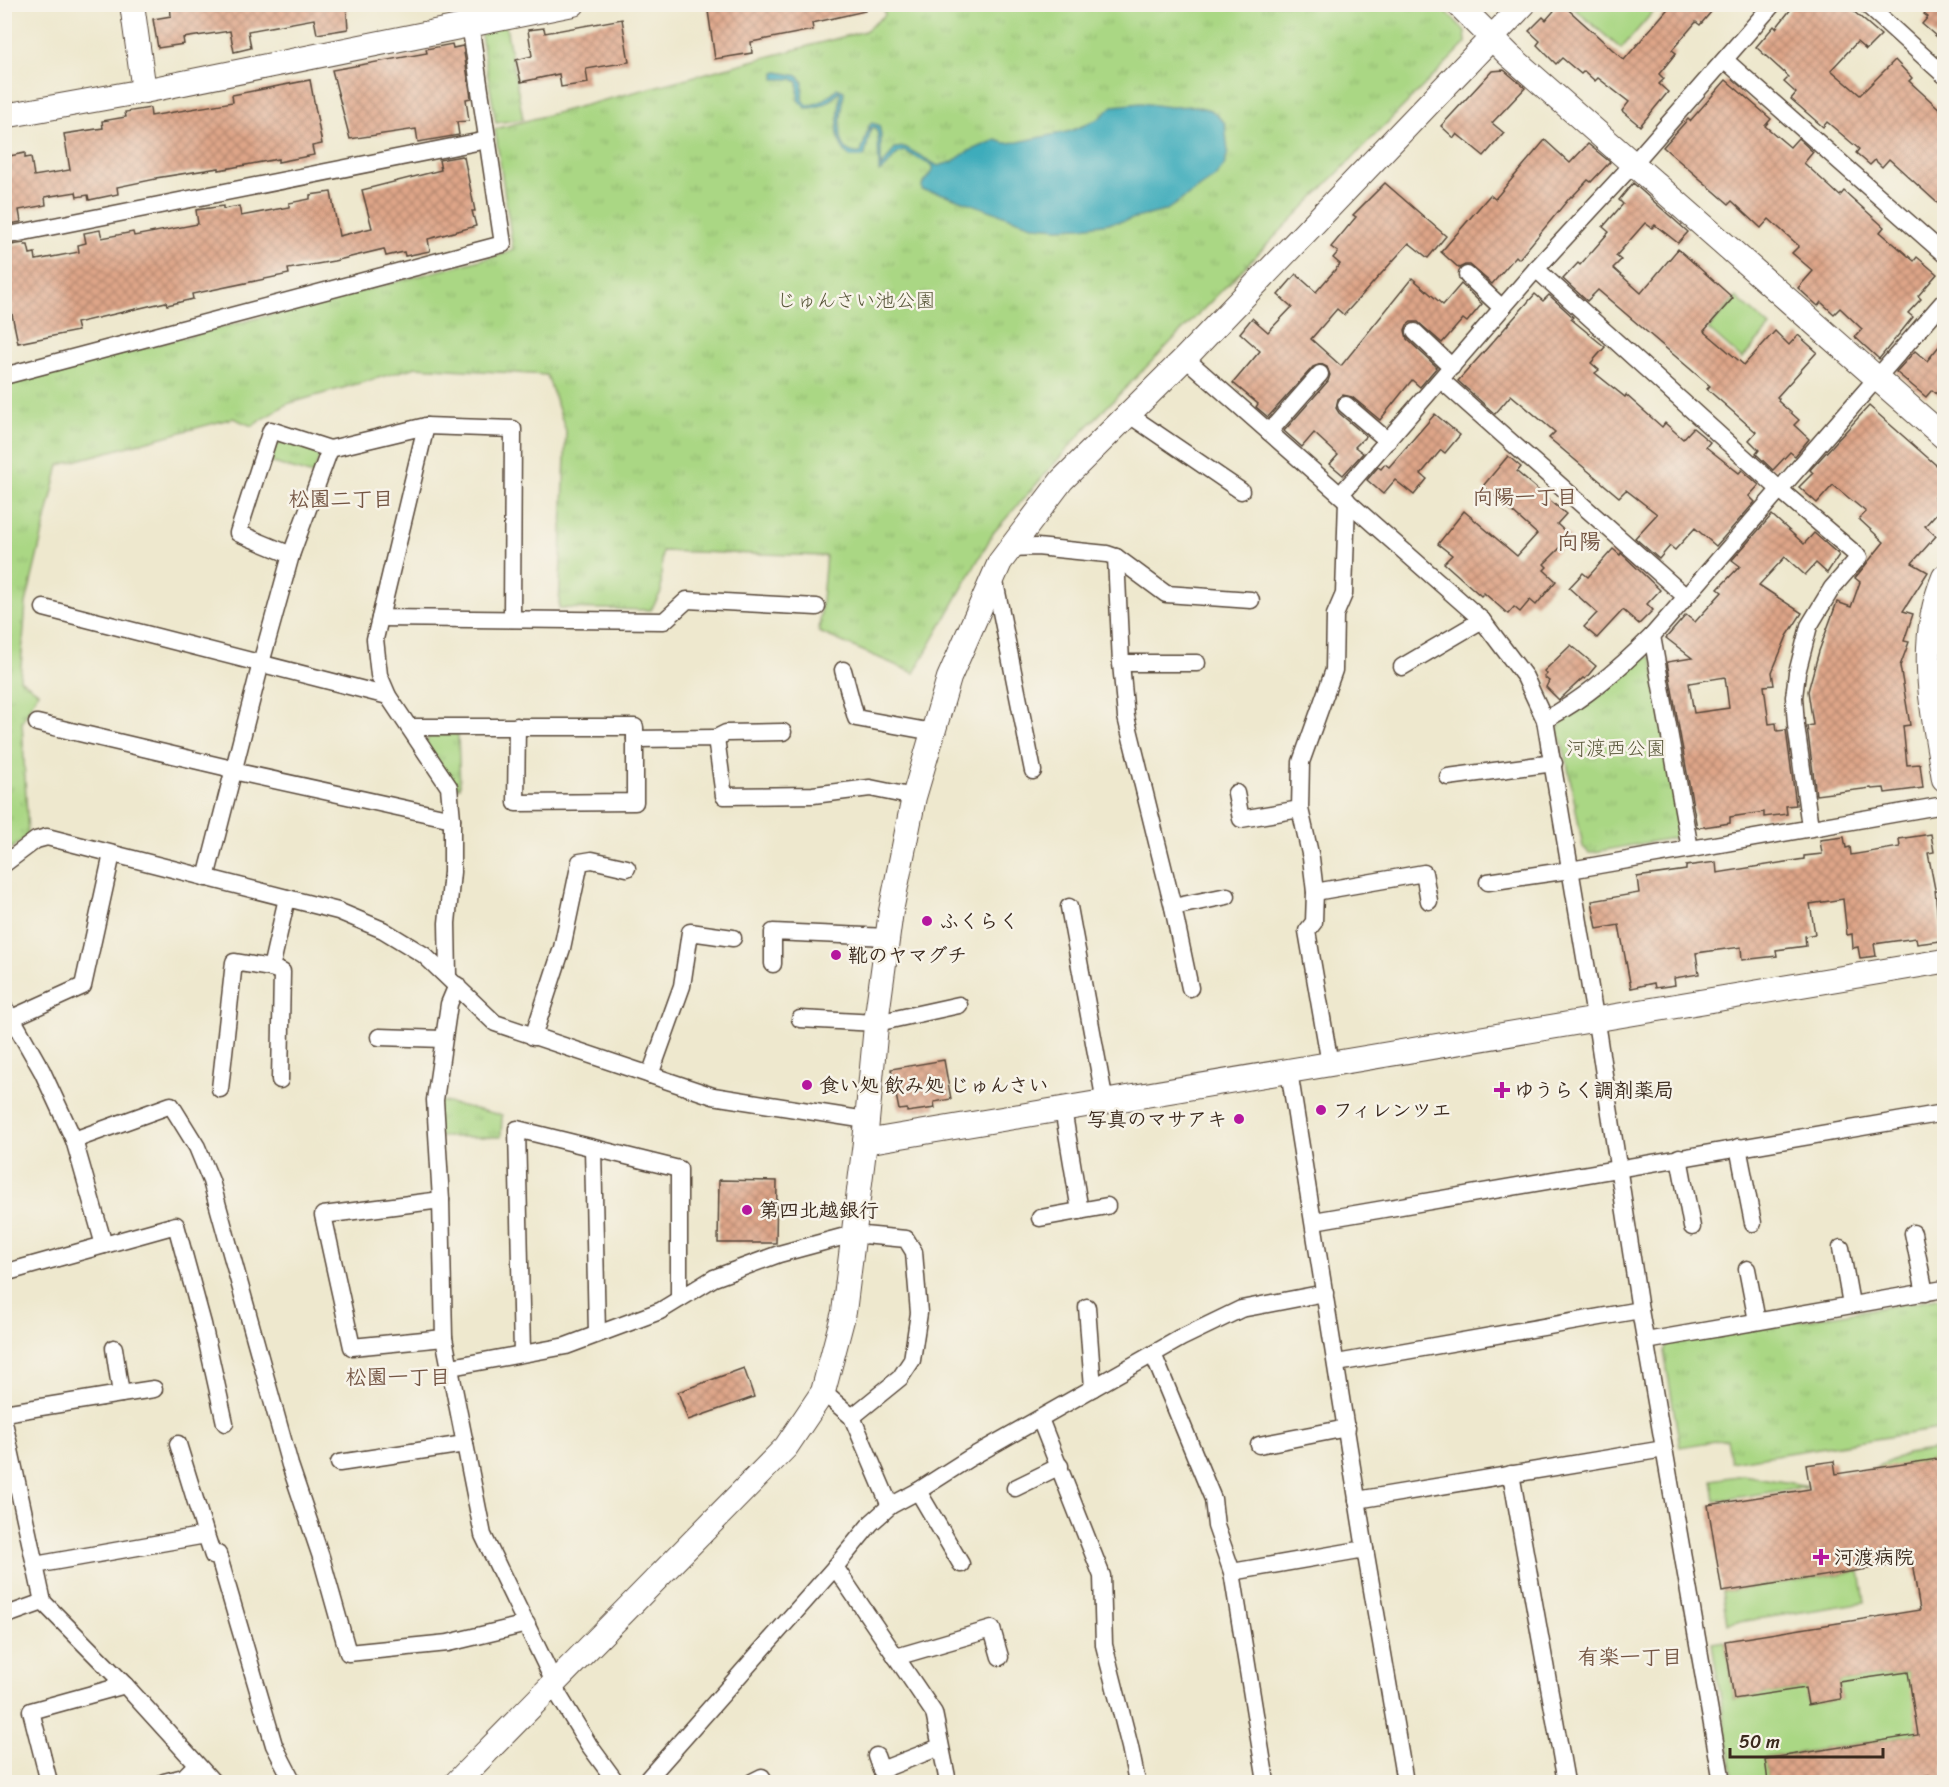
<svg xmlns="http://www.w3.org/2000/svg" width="1949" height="1787" font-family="Sriracha,'Klee One',sans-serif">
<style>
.green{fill:#aad784;stroke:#728051;stroke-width:1.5}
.park{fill:url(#park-tufts);stroke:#728051;stroke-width:1.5}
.water{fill:#3dacbb;stroke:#3c6b6c;stroke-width:1.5}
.building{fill:url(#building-cross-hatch);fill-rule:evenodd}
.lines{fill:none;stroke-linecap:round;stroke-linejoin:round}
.street-casing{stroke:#564638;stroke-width:19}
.secondary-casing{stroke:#564638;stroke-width:26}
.street{stroke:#fff;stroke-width:16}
.secondary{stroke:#fff;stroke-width:24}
.poi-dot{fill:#b5179e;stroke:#f7f3e8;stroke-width:2}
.labels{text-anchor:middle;stroke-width:5;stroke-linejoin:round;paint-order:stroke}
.park-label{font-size:20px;fill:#575538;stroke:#f7f3e8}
.poi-label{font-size:20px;font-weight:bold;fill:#3b2a1e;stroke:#f7f3e8;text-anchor:start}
.neighbourhood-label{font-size:21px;font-weight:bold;fill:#745543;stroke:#f7f3e8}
.quarter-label{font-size:22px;font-weight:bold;fill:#745543;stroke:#f7f3e8}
</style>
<defs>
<pattern id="park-tufts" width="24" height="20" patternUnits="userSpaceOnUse" patternTransform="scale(1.5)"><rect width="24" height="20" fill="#aad784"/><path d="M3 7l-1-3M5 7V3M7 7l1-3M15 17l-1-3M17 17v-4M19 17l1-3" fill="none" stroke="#93b972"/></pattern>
<pattern id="building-cross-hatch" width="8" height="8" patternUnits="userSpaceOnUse" patternTransform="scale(1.5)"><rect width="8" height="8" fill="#dea588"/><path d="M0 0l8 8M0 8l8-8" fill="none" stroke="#b5876f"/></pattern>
</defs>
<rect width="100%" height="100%" fill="#f7f3e8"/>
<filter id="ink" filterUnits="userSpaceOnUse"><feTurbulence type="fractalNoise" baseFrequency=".0167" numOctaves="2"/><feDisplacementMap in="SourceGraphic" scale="12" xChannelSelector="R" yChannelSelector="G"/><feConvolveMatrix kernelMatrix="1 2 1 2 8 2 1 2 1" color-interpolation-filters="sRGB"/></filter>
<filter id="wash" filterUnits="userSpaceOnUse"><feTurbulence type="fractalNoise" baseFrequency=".008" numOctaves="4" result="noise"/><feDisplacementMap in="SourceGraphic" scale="24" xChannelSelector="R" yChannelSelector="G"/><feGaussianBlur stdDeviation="1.35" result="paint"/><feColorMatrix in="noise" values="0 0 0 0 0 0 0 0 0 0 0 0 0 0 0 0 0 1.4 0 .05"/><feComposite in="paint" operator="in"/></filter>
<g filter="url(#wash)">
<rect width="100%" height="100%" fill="#eee8ce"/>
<g class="green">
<path d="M1570,5H1659L1621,49Z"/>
<path d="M1736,297L1770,327L1742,359L1708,329Z"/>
<path d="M1944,1448V1458L1869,1470L1906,1454Z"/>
<path d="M1743,1475L1808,1486L1715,1501L1712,1480Z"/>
<path d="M1860,1571L1865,1602L1727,1624L1722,1592Z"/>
<path d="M1725,1641L1734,1699L1805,1688L1808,1705L1841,1699L1839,1682L1908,1672L1923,1734L1765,1758L1768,1782H1734L1712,1643Z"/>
</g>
<g class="park">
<path d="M1439,4L1465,31L1466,43L1086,428L994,532L914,673L819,632L826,556L662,551L661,592L651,610L559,608L566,431L547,375L416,367L287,404L252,426L233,418L59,465L26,603L20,679L38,692L22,722L28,835L5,854V384L507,253L513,249L495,129L865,31L885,15L883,5Z"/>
<path d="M476,5H502L523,119L496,123Z"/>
<path d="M286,439L316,449L319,459L313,475L270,462L276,445Z"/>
<path d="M1643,657H1652L1682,833L1678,837L1589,853L1583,847L1566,757L1558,729L1562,721L1608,689Z"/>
<path d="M458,734L460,787L454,786L425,744L430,735Z"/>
<path d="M435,1100L502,1115L501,1137H438Z"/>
<path d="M1944,1297V1428L1731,1462L1727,1439L1680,1447L1664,1351L1668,1343Z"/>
</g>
<path class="water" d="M778,72L799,76L803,82L802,99L807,105C821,105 828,97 837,88L844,91C844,108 829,156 861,153L869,126L872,123L879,125L881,134V168L895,148L905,147L938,166L952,162L967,152L996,140L1005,143L1018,142L1071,131L1098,119L1113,106L1141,103L1170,107L1195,106L1211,110L1225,123L1228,152L1224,166L1215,177L1165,211L1123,221L1082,227L1059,228L1035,226L943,194L922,190V185L933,170V166L904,151C891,154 891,168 879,172L878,135L875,127L871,128L865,155L862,157H850C829,137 841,117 840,92L839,91C831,102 819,108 806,108L798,100V82L792,79H775V73Z"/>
<g id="blocks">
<g class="building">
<path d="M170,4H346L348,29L317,34L314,19L248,31L251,48L234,52L230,31L183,38L184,44L158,48L153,19L171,16Z"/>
<path d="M707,4H864L865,11L812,23L813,30L751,42L752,53L715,59Z"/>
<path d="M1560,4H1562L1624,60L1672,4H1711L1707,9L1711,12L1700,25L1696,22L1672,50L1676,53L1659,74L1664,79L1659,84L1668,92L1640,126L1622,111L1629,102L1598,78L1595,81L1584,71L1581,74L1562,58L1556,64L1537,45L1540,41L1529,31L1543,17L1546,20Z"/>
<path d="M1795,4H1845L1881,35L1866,50L1857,42L1831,70L1860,95L1895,60L1912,78L1909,81L1944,113V209L1889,159L1882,167L1875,160L1870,165L1856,153L1859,149L1827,122L1823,127L1791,99L1796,93L1784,82L1789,77L1756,47L1774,26L1776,28Z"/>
<path d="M1931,4H1944V32L1943,30L1937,37L1922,24L1928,17L1924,14Z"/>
<path d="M622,19L629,62L586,69L588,83L561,87L559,74L521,82L516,60L532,56L528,30L544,28L545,33Z"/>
<path d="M452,44L453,48L463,46L471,98L466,99L469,121L457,122L459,135L418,142L416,129L350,139L332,70L427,53L426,49Z"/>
<path d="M1504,70L1525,88L1492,123L1504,133L1484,156L1457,134L1454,138L1441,126L1492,71Z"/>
<path d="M310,80L322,144L312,146L314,155L278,162V159L219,170V168L156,178V179L117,187L118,194L89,200L88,195L77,197L76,192L45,197L46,205L19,210L21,222L4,225V157L25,153V158L31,157L34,176L70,170L64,134L103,128L102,121L126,117L125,112L150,108L151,116L233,102L232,95Z"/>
<path d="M1726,80L1771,119L1765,126L1790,147L1798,138L1813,152L1804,163L1840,196L1844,191L1884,227L1880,232L1914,261L1917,257L1937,274L1918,296L1921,299L1908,313L1913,317L1879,359L1855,337L1862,329L1840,308L1834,314L1821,302L1818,306L1798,288L1813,271L1792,253L1799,246L1769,219L1761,228L1732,201L1729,204L1663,147L1688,119L1690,121Z"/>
<path d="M1545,140L1570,163L1588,144L1610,162L1591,182L1588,180L1572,197L1571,196L1519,259L1516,256L1492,284L1470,265H1465L1459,268L1441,252L1490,195L1495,199Z"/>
<path d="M462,156L464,157L475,211H472L476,226L428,239L430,251L405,256L404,252L386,256L384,249L334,261L288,269L289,274L192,294L193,299L167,305L166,302L76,323L78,331L18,343L4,276L5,246L24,243L25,245H28L30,254L35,253L36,260L79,252L78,245L86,243L84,233L100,230L102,238L133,232L134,236L198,224L196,210L223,206V209L239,206L241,216L289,207V203L310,199V195L331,192L339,236L372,228L362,190L441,170L439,160Z"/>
<path d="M1385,183L1446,236L1428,258L1409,243L1344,315L1337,309L1311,339L1341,366L1412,278L1443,305L1461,284L1482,304L1467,322L1463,319L1442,343L1418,322H1411L1407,325L1405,330L1407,339L1437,367L1420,387L1412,380L1380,420L1352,397L1343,395L1338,399L1336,408L1339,413L1366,436L1355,447L1363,453L1343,475L1330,464L1338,455L1314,433L1302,447L1284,431L1328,381L1330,375L1327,367L1321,364L1313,367L1268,417L1256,407L1258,404L1233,383L1260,351L1240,333L1252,318L1268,332L1292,307L1278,295L1296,274L1316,292L1340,264L1333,258L1338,252L1331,247L1356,217L1353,215Z"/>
<path d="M1633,183L1688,232L1678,243L1655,225L1652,228L1645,223L1616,256L1621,260L1613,268L1641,293L1678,249L1733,298L1704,331L1744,365L1775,331L1789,345L1798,335L1817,352L1777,397L1779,399L1778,401L1799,420L1794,425L1809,439L1795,456L1790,452L1773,470L1756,454L1759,450L1749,440L1756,432L1707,389L1710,386L1598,290L1587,301L1563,279L1578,263L1580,265L1609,232L1603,227L1623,204L1619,200Z"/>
<path d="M1535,294L1543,301L1549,295L1573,317L1571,319L1605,347L1591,363L1599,370L1595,373L1625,397L1626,395L1662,427L1665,423L1683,439L1693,428L1710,442L1706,447L1739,473L1742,470L1759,485L1749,496L1755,502L1716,546L1695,528L1675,550L1670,546L1659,559L1635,538L1657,514L1626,490L1619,497L1549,438L1555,432L1511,395L1495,414L1458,381Z"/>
<path d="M1944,340V400L1932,390L1926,397L1896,372L1915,351L1927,361Z"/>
<path d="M1869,406L1944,472V487L1934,499L1943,506L1925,526L1936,536L1912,563L1928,572L1903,611L1913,614L1904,641L1909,642L1900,666L1910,725L1903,726L1907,765L1920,764L1923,788L1885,793L1884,788L1872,789L1871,788L1816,795L1807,726L1813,725L1808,691L1819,651L1837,602L1851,607L1860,582L1855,578L1884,542L1859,519L1866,512L1833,485L1817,503L1799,487L1813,473L1810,470Z"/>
<path d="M1435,414L1460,435L1445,453L1441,450L1421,474L1427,479L1414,495L1395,480L1383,494L1367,480L1378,467L1381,469L1385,464L1389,467Z"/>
<path d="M1508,456L1521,467L1517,472L1566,514L1557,524L1571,537L1544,564L1547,567L1544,570L1556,581L1536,605L1530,600L1520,612L1514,607L1508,614L1484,593L1481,596L1444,563L1452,555L1438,544L1464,511L1517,556L1537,534L1483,486Z"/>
<path d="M1772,515L1804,544L1814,533L1839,555L1827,573L1816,563L1805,575L1785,557L1759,585L1802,613L1787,636L1772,672L1774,685L1764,686L1769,724L1776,723L1777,731L1786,730L1796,805L1786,806L1787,814L1764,817V812L1730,817V823L1697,828L1667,662L1692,658L1666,638L1686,615L1695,622L1722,592L1718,589L1740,566L1732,560ZM1725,677L1729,708L1694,713L1689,683Z"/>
<path d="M1613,549L1620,555L1621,553L1660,590L1647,604L1653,610L1639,624L1623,610L1597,638L1584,627L1597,613L1569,588L1583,573L1588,577Z"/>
<path d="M1571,645L1596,666L1585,679L1583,678L1559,700L1546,687L1549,681L1544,677L1547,674L1544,671Z"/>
<path d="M1931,834L1934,852L1928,853L1935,889L1940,941L1917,944L1916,938L1874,944L1876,956L1860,958L1858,947L1853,948L1852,934L1847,935L1843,899L1810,904L1815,934L1805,936L1806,946L1776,950L1777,956L1742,960L1741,947L1696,953L1699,974L1674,978L1675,985L1655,988L1654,983L1631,988L1619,925L1597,929L1592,901L1639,893L1637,877L1686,870V866L1716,862L1717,873L1804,859V856L1822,854L1820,840L1844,837L1846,848L1850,847L1851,855L1900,847L1899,839Z"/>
<path d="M944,1060L951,1099L934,1102L935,1108L907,1112V1109L899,1110L891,1069Z"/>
<path d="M719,1180L777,1181L776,1243H718Z"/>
<path d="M744,1368L754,1397L688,1420L678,1392Z"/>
<path d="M1944,1458V1782H1930L1929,1775L1882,1782H1768L1765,1759L1918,1735L1908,1672L1839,1682L1841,1699L1808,1705L1805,1688L1734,1699L1725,1641L1920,1610L1912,1562L1722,1592L1708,1505L1810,1489L1806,1465L1834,1461L1836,1474Z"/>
</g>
</g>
</g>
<g filter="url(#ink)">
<use href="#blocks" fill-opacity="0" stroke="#564638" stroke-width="1.5"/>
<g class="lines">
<g class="street-casing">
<g id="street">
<path d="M1866,4L1944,75"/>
<path d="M1725,60L1944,254"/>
<path d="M4,236L487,140"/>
<path d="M1536,269L1779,489L1859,557L1832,588L1809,626L1797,673L1794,697L1796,725L1810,827"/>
<path d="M1467,275L1502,308"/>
<path d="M1415,332L1452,367"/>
<path d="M1185,358L1482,620L1525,677L1545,720L1598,1035L1640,1310L1722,1782"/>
<path d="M4,376L503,244L467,4"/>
<path d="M1441,380L1685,596"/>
<path d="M1346,405L1388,441"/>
<path d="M1128,414L1241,491"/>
<path d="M426,426L380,618L664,621L687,600L817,607"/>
<path d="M1269,432L1320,374"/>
<path d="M1341,494L1536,269L1634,163L1773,4"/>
<path d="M1011,548L1037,547L1107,554L1116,557L1121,663L1126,717L1173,907L1190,988"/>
<path d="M291,555L330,449"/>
<path d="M1116,557L1166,594L1251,600"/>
<path d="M994,577L1033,771"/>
<path d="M44,608L388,696"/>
<path d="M380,618L375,639L379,675L388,696L449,787L452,819V872L447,923L448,976"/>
<path d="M1652,636L1690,849"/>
<path d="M1121,663H1197"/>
<path d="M1402,667L1482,620"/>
<path d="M843,670L856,718L933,732"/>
<path d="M1545,720C1586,698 1620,668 1652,636L1944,301"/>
<path d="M37,723L224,767L233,771L452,819"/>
<path d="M409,727H635V802L516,803L517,726"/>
<path d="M716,738L726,733L783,732"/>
<path d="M635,739L716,738L724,796L813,795L870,788L914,797"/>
<path d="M1448,777L1554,763"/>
<path d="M1236,793L1241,819L1300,809"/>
<path d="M4,864L36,840L47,837L338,911L383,930L424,955L495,1023L713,1096L866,1120"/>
<path d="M206,878L261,663L291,555L238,533L271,430L330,449L426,426L513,429L512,619"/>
<path d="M1488,882L1570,870L1944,805"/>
<path d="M1315,892L1424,873L1429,901"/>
<path d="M1069,907L1105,1102"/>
<path d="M1173,907L1227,896"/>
<path d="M773,964V932L888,937"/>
<path d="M457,985L449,1004L435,1100L441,1200L444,1338L483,1535L555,1684"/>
<path d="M4,1008L12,1018L42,1071L74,1140L104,1245"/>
<path d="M12,1018L83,986L112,854"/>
<path d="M800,1019L877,1023L959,1005"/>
<path d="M379,1037L443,1039"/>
<path d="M533,1037L562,948L580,862L592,860L627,868"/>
<path d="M1330,1064L1307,931L1314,922L1315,892L1311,858L1300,809L1301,762L1334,670L1335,615L1344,594L1347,500"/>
<path d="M1289,1071L1365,1549L1405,1782"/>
<path d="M650,1075L682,986L690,932L733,938"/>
<path d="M280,1080L282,972L271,968L287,898"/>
<path d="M220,1089L234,962L271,968"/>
<path d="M1063,1109L1080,1211"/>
<path d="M74,1140L171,1105L197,1147L211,1181L290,1465L321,1557L348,1653L448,1643L527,1624"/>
<path d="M1738,1147L1753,1223"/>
<path d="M593,1148L597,1334"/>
<path d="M1679,1157L1692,1227"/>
<path d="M441,1200L323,1215L352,1347L444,1338"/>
<path d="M1040,1218L1107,1206"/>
<path d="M1314,1221L1944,1113"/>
<path d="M1913,1233L1925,1293"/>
<path d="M1841,1248L1851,1304"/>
<path d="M1747,1269L1757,1321"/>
<path d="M4,1273L176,1225L203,1324L225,1423"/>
<path d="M1087,1307L1093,1388"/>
<path d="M1646,1341L1944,1289"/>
<path d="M522,1353L517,1129L679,1169V1299"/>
<path d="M1153,1354L1213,1499L1216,1526L1232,1572L1266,1782"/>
<path d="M1337,1363L1640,1310"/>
<path d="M451,1367L566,1346L660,1311L714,1278L779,1254L853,1234L906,1239L914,1252L919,1313L912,1360L900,1378L852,1417"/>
<path d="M823,1392L852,1417L890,1506"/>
<path d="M121,1394L154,1389"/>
<path d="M4,1413L121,1394L114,1348"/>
<path d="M1040,1419L1102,1576L1104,1645L1130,1747L1137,1782"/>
<path d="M4,1422L43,1602L125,1685L213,1782"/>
<path d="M178,1444L206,1535"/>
<path d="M1259,1445L1347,1428"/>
<path d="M339,1463L465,1444"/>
<path d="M1511,1474L1566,1782"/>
<path d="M1015,1488L1060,1466"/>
<path d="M918,1491L961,1564"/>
<path d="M1357,1500L1664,1449"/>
<path d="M35,1565L206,1535L213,1556L218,1554L274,1745L293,1782"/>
<path d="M835,1567L934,1713L948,1782"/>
<path d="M1232,1572L1365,1549"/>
<path d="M4,1616L43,1602"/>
<path d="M896,1657L992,1629L1000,1657"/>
<path d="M553,1686L589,1745L616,1782"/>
<path d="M876,1756L881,1770L940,1747"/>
<path d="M49,1782L31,1711L125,1685"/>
<path d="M164,1782L184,1777L196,1765"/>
<path d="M645,1782L835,1567L871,1523L890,1506L918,1491L968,1459L1181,1338L1241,1309L1325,1293"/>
<path d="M752,1782L762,1777L764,1782"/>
</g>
</g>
<g class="secondary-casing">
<g id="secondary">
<path d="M132,4L144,91"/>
<path d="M1458,4L1509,55L1944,437"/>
<path d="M4,116L144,91L573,4"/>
<path d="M1944,577C1916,645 1933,709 1944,779"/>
<path d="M865,1142L1944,961"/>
<path d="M457,1782L786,1447L823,1392L844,1312L865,1142L877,1015L891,911L914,797L949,678L1000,562L1062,480L1185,358L1524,4"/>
</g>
</g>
<use href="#street" class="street"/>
<use href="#secondary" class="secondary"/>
</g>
</g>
<g class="poi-dot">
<circle cx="927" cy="921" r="6"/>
<circle cx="836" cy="955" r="6"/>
<circle cx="807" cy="1085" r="6"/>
<path d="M1499 1081h6v6h6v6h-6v6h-6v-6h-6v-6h6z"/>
<circle cx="1321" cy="1110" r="6"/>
<circle cx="1239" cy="1119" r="6"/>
<circle cx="747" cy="1210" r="6"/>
<path d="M1818 1548h6v6h6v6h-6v6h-6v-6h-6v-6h6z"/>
</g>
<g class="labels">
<g class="park-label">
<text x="856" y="307">じゅんさい池公園</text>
<text x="1616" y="755">河渡西公園</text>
</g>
<g class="poi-label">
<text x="939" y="928">ふくらく</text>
<text x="848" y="962">靴のヤマグチ</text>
<text x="819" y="1092">食い処 飲み処 じゅんさい</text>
<text x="1514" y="1097">ゆうらく調剤薬局</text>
<text x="1333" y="1117">フィレンツエ</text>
<text x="1227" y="1126" text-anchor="end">写真のマサアキ</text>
<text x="759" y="1217">第四北越銀行</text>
<text x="1834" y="1564">河渡病院</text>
</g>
<g class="neighbourhood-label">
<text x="1525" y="504">向陽一丁目</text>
<text x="341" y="506">松園二丁目</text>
<text x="398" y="1384">松園一丁目</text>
<text x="1630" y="1664">有楽一丁目</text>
</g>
<g class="quarter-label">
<text x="1579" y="549">向陽</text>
</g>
</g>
<rect width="1949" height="1787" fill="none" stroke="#f7f3e8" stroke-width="24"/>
<path d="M1730 1748v9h153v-9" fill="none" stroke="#3b2a1e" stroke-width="3"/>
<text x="1739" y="1748" font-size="18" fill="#3b2a1e" stroke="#f7f3e8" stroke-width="4.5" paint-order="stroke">50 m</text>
</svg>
